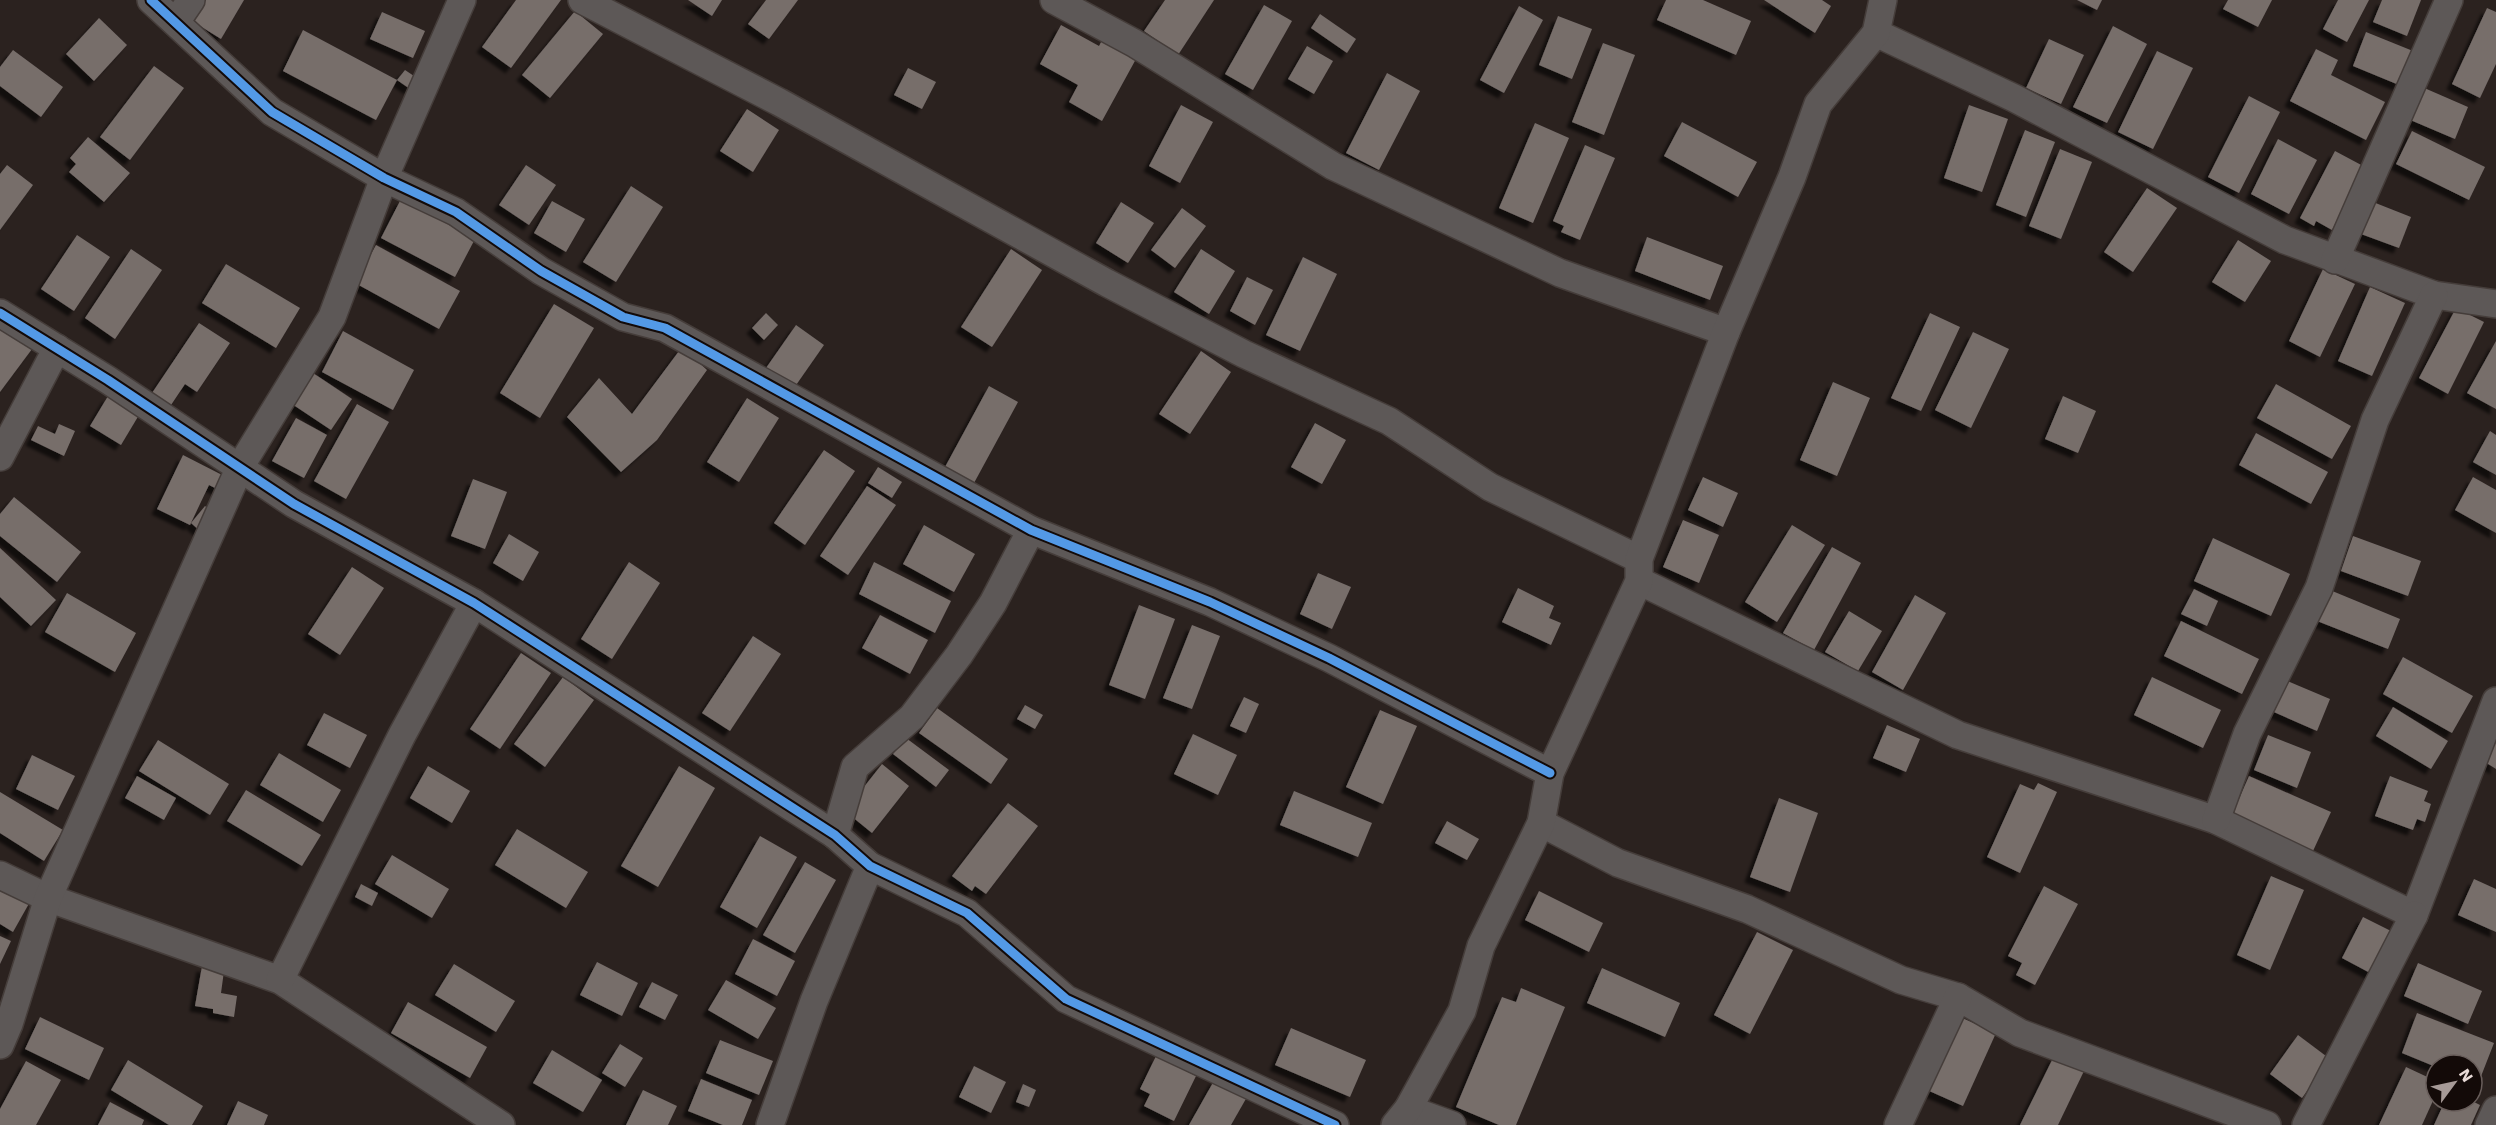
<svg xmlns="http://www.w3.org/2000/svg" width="2496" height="1125" font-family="'Work Sans',sans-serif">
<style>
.building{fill:#776e6b;filter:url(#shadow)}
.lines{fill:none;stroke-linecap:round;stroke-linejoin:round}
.street-casing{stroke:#453d3a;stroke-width:30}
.street{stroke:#5d5857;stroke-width:27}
.cycleway-casing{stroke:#130a08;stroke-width:13}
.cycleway{stroke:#5399e6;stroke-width:9}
</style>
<defs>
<filter id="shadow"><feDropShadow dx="-5.5" dy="5.5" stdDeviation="1.5" flood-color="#0009"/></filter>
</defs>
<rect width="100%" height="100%" fill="#2b221f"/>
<g class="building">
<path d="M200,0H244L221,39L189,19Z"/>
<path d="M516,0H561L511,68L482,47Z"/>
<path d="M688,0H722L712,16Z"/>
<path d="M766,0H798L769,39L748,24Z"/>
<path d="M1165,0H1214L1178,55L1144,31Z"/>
<path d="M1666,0H1703L1751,21L1736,55L1657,20Z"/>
<path d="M1764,0H1822L1831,6L1815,33Z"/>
<path d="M2077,0H2102L2097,10Z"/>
<path d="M2228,0H2272L2258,27L2223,9Z"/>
<path d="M2338,0H2369L2347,42L2323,29Z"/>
<path d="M2382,0H2421L2407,36L2373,22Z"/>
<path d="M1264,5L1292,21L1253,90L1225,74Z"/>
<path d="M1519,6L1543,20L1504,93L1480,80Z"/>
<path d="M2487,8L2496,12V64L2480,98L2452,84Z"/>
<path d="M575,11L603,34L550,98L522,75Z"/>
<path d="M382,12L425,31L413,58L370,39Z"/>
<path d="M1320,14L1356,39L1347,53L1311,28Z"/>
<path d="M1558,16L1592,29L1572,79L1539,65Z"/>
<path d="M99,18L127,45L94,81L66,54Z"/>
<path d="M1061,25L1099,46L1102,40L1136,59L1102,121L1069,102L1078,85L1040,64Z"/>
<path d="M2113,26L2147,44L2107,123L2073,107Z"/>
<path d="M303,30L397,80L376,120L283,71Z"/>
<path d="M2366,32L2413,51L2399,85L2353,66Z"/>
<path d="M2049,39L2084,55L2061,104L2026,88Z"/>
<path d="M1603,43L1635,55L1604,135L1572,122Z"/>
<path d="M1307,46L1333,61L1314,94L1288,79Z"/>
<path d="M2316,49L2338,60L2331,75L2385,102L2366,140L2290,101Z"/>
<path d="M13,50L63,87L41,117L0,86V67Z"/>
<path d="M2157,51L2193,68L2153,149L2118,132Z"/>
<path d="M154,66L184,88L130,160L100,137Z"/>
<path d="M908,68L936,82L922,109L894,95Z"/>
<path d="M405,70L417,78L410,89L397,80Z"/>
<path d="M1387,73L1420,91L1379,170L1346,153Z"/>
<path d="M2422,87L2468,107L2455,139L2408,119Z"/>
<path d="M2249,96L2280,112L2239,193L2208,177Z"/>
<path d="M1181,105L1213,122L1180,183L1149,166Z"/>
<path d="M1969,105L2008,119L1982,192L1944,178Z"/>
<path d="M747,109L779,130L753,172L720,151Z"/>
<path d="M1682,122L1757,162L1738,197L1664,156Z"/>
<path d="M1535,123L1569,138L1533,223L1499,208Z"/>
<path d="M2025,130L2055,142L2026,217L1996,205Z"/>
<path d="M2412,131L2485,167L2469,200L2396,164Z"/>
<path d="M88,137L130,173L104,202L69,172L76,164L70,158Z"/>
<path d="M2278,139L2317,160L2289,214L2251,194Z"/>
<path d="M1585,145L1615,158L1580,240L1561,232L1564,226L1553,221Z"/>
<path d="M2060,149L2092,162L2061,239L2029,226Z"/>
<path d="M2335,151L2365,167L2332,230L2316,221L2314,226L2300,218Z"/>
<path d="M7,165L33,185L0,230V174Z"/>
<path d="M526,165L556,185L529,225L499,205Z"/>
<path d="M631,186L663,207L616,282L583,262Z"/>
<path d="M2147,188L2177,208L2133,272L2104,252Z"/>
<path d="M401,199L475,239L455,277L381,238Z"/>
<path d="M552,201L585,219L566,252L534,233Z"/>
<path d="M1121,202L1154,223L1128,263L1096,243Z"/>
<path d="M2373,202L2411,217L2399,248L2361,234Z"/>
<path d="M1182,208L1206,226L1175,268L1151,250Z"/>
<path d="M77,235L110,257L74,311L41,289Z"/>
<path d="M1647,237L1723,266L1710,300L1635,271Z"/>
<path d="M2238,240L2271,261L2245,302L2212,282Z"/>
<path d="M376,245L460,291L439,329L355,283Z"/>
<path d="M131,249L162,270L115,339L85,318Z"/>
<path d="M1011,249L1042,270L992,347L961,327Z"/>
<path d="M1201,249L1235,271L1209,314L1174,292Z"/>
<path d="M1303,257L1337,274L1300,351L1266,335Z"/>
<path d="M226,264L300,308L276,348L202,303Z"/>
<path d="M2323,269L2355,284L2320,357L2289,341Z"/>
<path d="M1247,277L1273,290L1255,325L1230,311Z"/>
<path d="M2370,287L2405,303L2372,376L2338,361Z"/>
<path d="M554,304L594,328L540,418L500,393Z"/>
<path d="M2456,308L2484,322L2448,394L2419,378Z"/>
<path d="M766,313L778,325L764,340L752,328Z"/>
<path d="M1930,313L1960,327L1921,411L1891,398Z"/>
<path d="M199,323L230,343L197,392L185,384L171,405L152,393Z"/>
<path d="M796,325L824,345L794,388L766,368Z"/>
<path d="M0,326L35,345L0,392Z"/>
<path d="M343,331L414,370L393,410L322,372Z"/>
<path d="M1973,332L2009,349L1971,428L1935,410Z"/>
<path d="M2496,341V409L2467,393Z"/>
<path d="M682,347L707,370L657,440L621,472L567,417L599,378L632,414Z"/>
<path d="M1201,351L1231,372L1190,434L1159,414Z"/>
<path d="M313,373L352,399L331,430L292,404Z"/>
<path d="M1833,382L1870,398L1837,476L1800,460Z"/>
<path d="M2276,384L2351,426L2332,459L2257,418Z"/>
<path d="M989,386L1018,402L974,483L945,467Z"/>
<path d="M108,396L139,415L121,445L90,426Z"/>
<path d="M2063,396L2096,411L2078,453L2045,439Z"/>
<path d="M747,398L779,418L739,482L707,462Z"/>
<path d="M357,404L389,422L346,499L314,481Z"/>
<path d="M296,418L327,435L304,478L272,461Z"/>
<path d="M1315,423L1346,440L1322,484L1291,467Z"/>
<path d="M59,424L75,431L64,456L31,440L38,426L55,434Z"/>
<path d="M2490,431L2496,435V475L2473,462Z"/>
<path d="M2256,433L2328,472L2311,504L2239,465Z"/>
<path d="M824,450L855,471L805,545L774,523Z"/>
<path d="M183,455L228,478L221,491L209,485L190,525L157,509Z"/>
<path d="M878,467L902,482L892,498L868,483Z"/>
<path d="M1703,477L1738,493L1723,527L1688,510Z"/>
<path d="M2473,477L2496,490V533L2455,510Z"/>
<path d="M473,479L507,492L485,549L451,536Z"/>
<path d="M867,486L896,505L848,575L820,556Z"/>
<path d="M14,497L81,552L57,582L0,536V514Z"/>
<path d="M205,506L215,514L200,531L191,523Z"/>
<path d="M1683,520L1719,535L1699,583L1663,567Z"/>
<path d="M924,525L975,554L954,592L903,564Z"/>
<path d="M1792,525L1825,545L1777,622L1745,602Z"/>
<path d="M509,534L539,552L523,581L493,563Z"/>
<path d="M2353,536L2421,561L2408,596L2341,571Z"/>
<path d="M2213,538L2290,574L2271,616L2194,581Z"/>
<path d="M1832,547L1861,563L1814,650L1783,633Z"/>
<path d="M0,548L56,600L31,626L0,597Z"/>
<path d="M629,562L660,583L612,659L581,639Z"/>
<path d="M874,562L951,601L935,633L859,594Z"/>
<path d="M352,567L384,588L340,655L308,634Z"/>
<path d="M1318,573L1351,587L1332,629L1300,614Z"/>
<path d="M1518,588L1554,606L1549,618L1561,623L1551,645L1502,622Z"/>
<path d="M2325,588L2400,619L2388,649L2312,619Z"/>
<path d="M2194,589L2218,601L2207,626L2181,614Z"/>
<path d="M67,593L136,633L115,672L45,632Z"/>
<path d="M1915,595L1946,613L1903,690L1872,672Z"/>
<path d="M1139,605L1175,619L1145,699L1109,685Z"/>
<path d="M1849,611L1882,631L1858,671L1825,652Z"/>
<path d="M880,615L928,640L910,674L862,648Z"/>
<path d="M2181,621L2259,659L2242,694L2164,656Z"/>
<path d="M1192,625L1220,636L1192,709L1163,698Z"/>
<path d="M753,636L781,654L730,731L702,713Z"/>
<path d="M521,653L551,673L500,749L470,729Z"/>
<path d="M2403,657L2473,696L2452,733L2383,694Z"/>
<path d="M563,677L594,700L545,767L514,744Z"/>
<path d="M2152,677L2221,710L2203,748L2134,715Z"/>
<path d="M2280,678L2330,699L2317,731L2267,709Z"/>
<path d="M1244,697L1259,704L1246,733L1230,726Z"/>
<path d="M1025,705L1043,715L1035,729L1017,719Z"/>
<path d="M2393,707L2448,741L2431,769L2376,736Z"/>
<path d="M937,708L1008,759L991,784L919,733Z"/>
<path d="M1380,710L1417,726L1383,804L1346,787Z"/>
<path d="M324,713L367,735L350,768L307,745Z"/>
<path d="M1887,725L1920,739L1906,772L1873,758Z"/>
<path d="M1193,734L1237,755L1218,795L1174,774Z"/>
<path d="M2268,735L2311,752L2297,788L2254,770Z"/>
<path d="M906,738L949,770L936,787L893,754Z"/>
<path d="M158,740L229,784L210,815L139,771Z"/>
<path d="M2496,742V769L2485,762Z"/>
<path d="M279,753L341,790L323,822L260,785Z"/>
<path d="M32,755L75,776L58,810L16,789Z"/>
<path d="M882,764L909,786L872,833L845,811Z"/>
<path d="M428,766L470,791L452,823L410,798Z"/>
<path d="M679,766L715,788L658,887L621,866Z"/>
<path d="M137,776L176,798L164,820L125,798Z"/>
<path d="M2249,776L2331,812L2313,851L2232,815Z"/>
<path d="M2390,776L2428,791L2424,801L2431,804L2425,822L2417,819L2413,830L2375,816Z"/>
<path d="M2038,783L2057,792L2020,873L1987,857L2020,784L2034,790Z"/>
<path d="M246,790L321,835L302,866L227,821Z"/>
<path d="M1294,791L1372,823L1358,857L1280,825Z"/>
<path d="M0,792L63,830L44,861L0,833Z"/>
<path d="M1779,798L1818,813L1790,892L1750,877Z"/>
<path d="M1008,803L1038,826L986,894L975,886L972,891L952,876Z"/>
<path d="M1447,821L1479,839L1467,860L1435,843Z"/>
<path d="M517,829L588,872L566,908L495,865Z"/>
<path d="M760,836L797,857L757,928L720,907Z"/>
<path d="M392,855L449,889L432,918L375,884Z"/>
<path d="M805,862L836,880L795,953L763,935Z"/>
<path d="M2271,876L2304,890L2270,970L2237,955Z"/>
<path d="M2474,879L2496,889V932L2458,915Z"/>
<path d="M0,882L31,900L13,932L0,924Z"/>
<path d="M361,884L378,893L372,906L355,897Z"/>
<path d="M2044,886L2078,904L2035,985L2016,975L2022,963L2008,956Z"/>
<path d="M1539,891L1603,923L1589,952L1525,920Z"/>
<path d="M2363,917L2393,932L2372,974L2342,958Z"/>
<path d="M1757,932L1793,950L1750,1034L1714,1015Z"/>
<path d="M0,936L11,941L0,964Z"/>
<path d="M753,939L795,961L777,996L735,974Z"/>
<path d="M597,962L638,983L622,1016L580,995Z"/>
<path d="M2418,963L2482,991L2468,1024L2404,996Z"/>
<path d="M454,964L515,1001L496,1032L435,995Z"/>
<path d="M202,966L224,971L221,993L237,996L234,1017L213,1013V1009L195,1006Z"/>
<path d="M1602,968L1680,1003L1665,1037L1587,1003Z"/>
<path d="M726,980L776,1008L758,1039L708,1010Z"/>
<path d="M652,982L678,995L665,1020L639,1007Z"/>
<path d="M1521,988L1565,1007L1516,1125H1499L1456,1107L1502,997L1516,1002Z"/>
<path d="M408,1002L487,1047L470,1078L391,1033Z"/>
<path d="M2417,1013L2494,1043L2478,1084L2472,1081V1065H2436V1067L2402,1053Z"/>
<path d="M40,1017L104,1048L89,1080L25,1049Z"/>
<path d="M1960,1017L1996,1033L1963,1106L1927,1090Z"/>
<path d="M1291,1028L1366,1060L1350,1097L1275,1065Z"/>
<path d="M2298,1035L2330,1059L2302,1098L2270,1074Z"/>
<path d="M720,1040L773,1061L759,1095L706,1073Z"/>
<path d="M620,1044L643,1058L625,1087L602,1073Z"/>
<path d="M552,1050L602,1080L583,1112L533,1083Z"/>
<path d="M1156,1056L1196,1076L1174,1121L1144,1106L1150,1094L1140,1089Z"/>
<path d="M2054,1056L2084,1071L2058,1125H2020Z"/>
<path d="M128,1060L203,1106L192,1125H169L111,1090Z"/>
<path d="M26,1061L61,1080L36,1125H0V1109Z"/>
<path d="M974,1066L1006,1082L991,1113L959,1097Z"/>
<path d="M2406,1067L2436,1081V1094L2422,1125H2379Z"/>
<path d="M701,1079L752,1100L742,1125H723L688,1111Z"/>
<path d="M1215,1079L1247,1097L1231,1125H1189Z"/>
<path d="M1023,1084L1036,1090L1029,1107L1016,1102Z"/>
<path d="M643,1090L677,1106L668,1125H626Z"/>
<path d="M238,1101L268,1115L264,1125H227Z"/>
<path d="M2445,1101H2472L2480,1105L2471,1125H2434Z"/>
<path d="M110,1102L144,1120L142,1125H98Z"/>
</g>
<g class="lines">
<g class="street-casing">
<g id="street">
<path d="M151,0L272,112L384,178L456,212L541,271L623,317L665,328L1031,530L1210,602L1329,658L1550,773"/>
<path d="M582,0L779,102L1107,283L1244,354L1389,421L1490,487L1639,559"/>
<path d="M1054,0L1134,43L1333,166L1560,273L1726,332"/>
<path d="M176,22L191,0"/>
<path d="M1876,33L2014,98L2285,240L2434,295L2496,304"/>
<path d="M2335,260L2449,0"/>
<path d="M0,313L108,380L294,504L474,603L835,835L870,866L967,913L1066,999L1335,1125"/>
<path d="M0,457L57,348"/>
<path d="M1639,581L1958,735L2216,820L2414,915L2496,701"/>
<path d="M2216,820L2247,734L2319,588L2375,420L2434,295"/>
<path d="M1541,823L1618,863L1747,909L1901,980L1958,997L2020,1033L2267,1125"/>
<path d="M835,835L855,767L912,717L959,655L993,603L1031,530"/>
<path d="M0,875L48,898L280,980L501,1125"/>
<path d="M280,980L402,735L474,603"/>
<path d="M0,1045L9,1024L48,898L240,467L332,317L384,178L462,0"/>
<path d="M1408,1109L1452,1125"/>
<path d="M770,1125L814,1001L870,866"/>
<path d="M1395,1125L1408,1109L1462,1011L1481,946L1541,823L1550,773L1639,581V559L1726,332L1792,177L1818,104L1876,33L1883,0"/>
<path d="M1898,1125L1958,997"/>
<path d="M2306,1125L2414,915"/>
<path d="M2489,1125L2496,1110"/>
</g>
</g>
<use href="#street" class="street"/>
<g class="cycleway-casing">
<g id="cycleway">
<path d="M151,0L272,112L384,178L456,212L541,271L623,317L665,328L1031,530L1210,602L1329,658L1550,773"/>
<path d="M0,313L108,380L294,504L474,603L835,835L870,866L967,913L1066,999L1335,1125"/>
</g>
</g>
<use href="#cycleway" class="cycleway"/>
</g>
<g transform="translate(2454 1083) rotate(57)"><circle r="28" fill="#130a08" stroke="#695e5b" stroke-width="1.5"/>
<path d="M0-4.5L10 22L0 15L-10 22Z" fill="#a69a97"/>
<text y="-9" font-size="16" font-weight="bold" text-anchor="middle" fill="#e9dbd8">N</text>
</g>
</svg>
